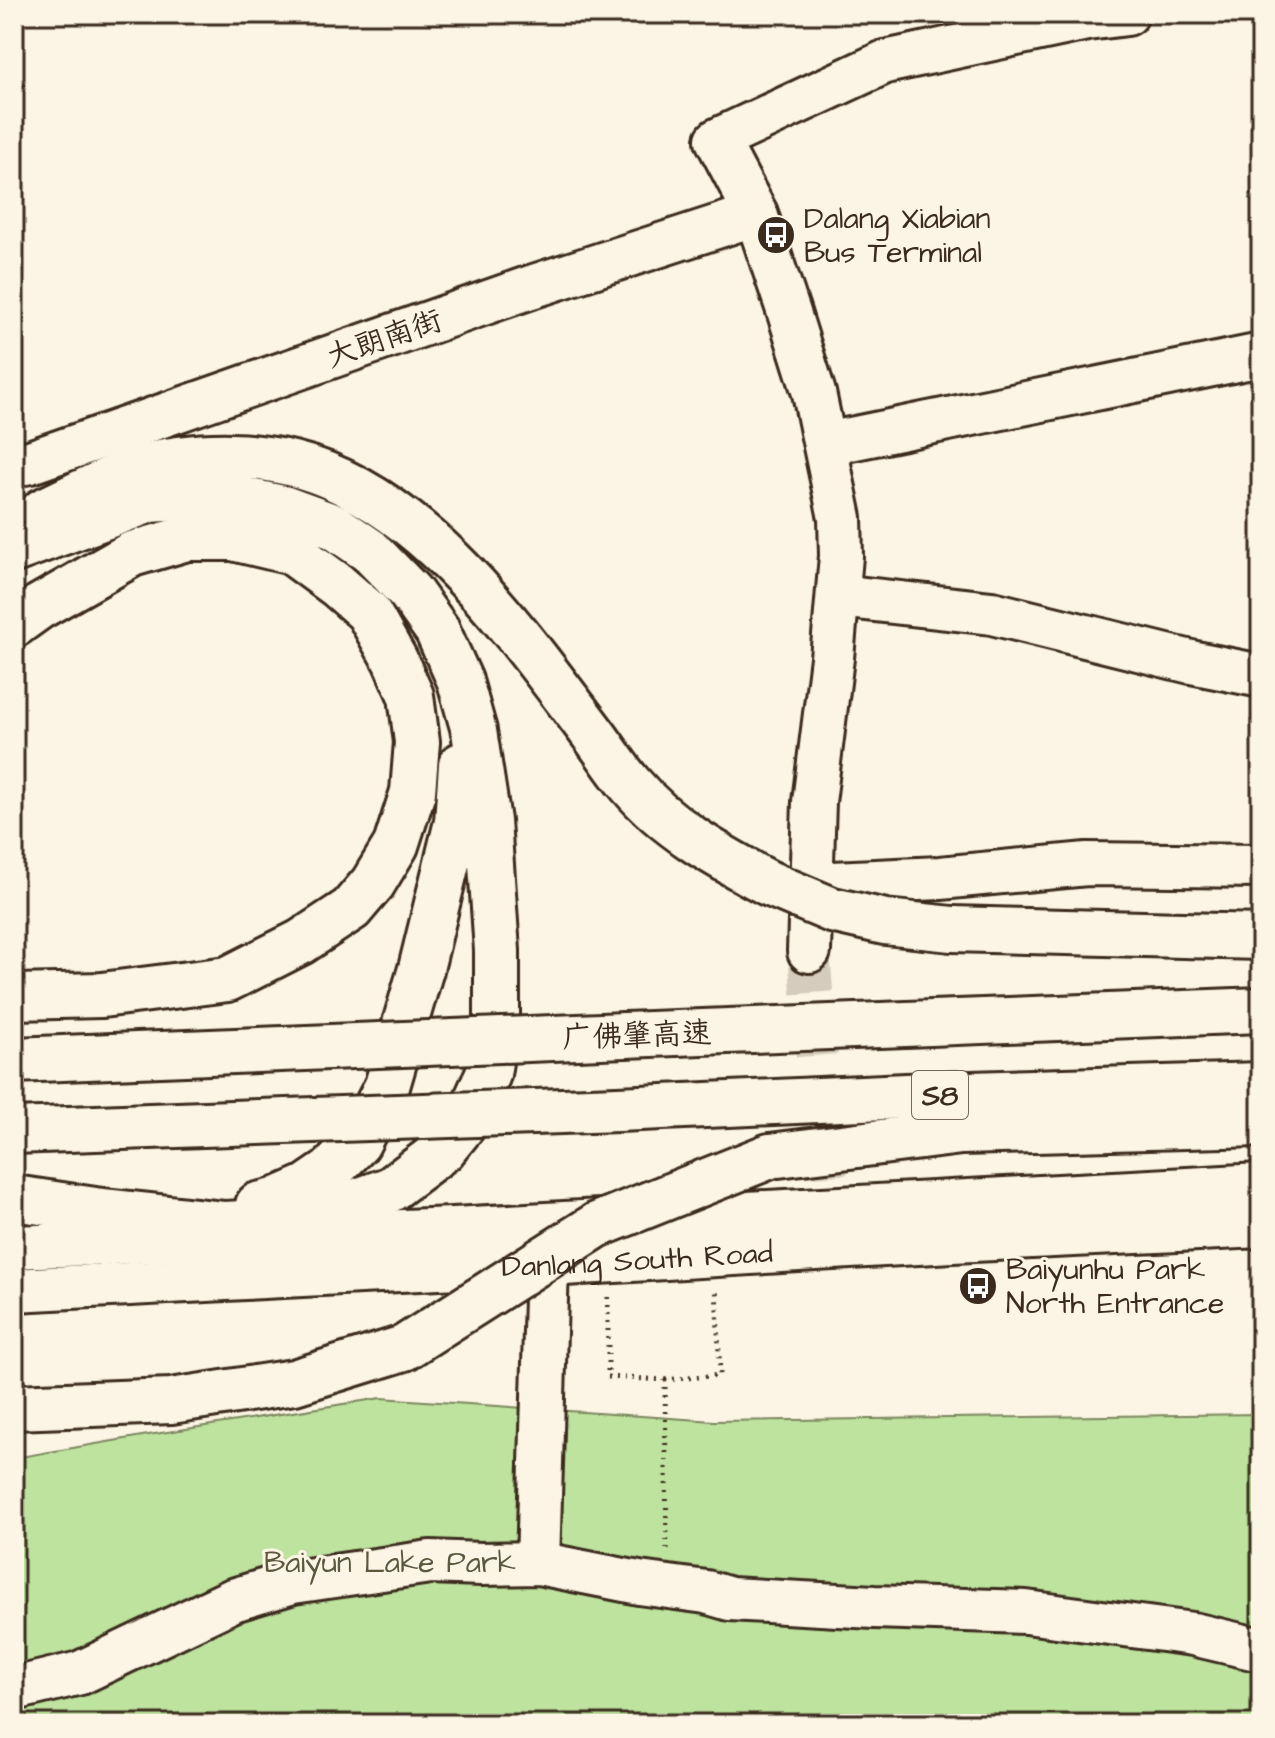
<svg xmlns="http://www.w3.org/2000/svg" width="1275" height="1738" font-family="'Architects Daughter','LXGW WenKai TC',sans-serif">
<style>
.green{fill:#bde39e;stroke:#7c865e;stroke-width:2}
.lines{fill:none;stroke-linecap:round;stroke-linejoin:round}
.minor-tunnel{stroke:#d5ccbd;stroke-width:42;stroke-dasharray:42 21;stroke-linecap:butt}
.minor-casing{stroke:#3b2a1e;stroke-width:48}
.highway-casing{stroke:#3b2a1e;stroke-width:50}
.path{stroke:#3b2a1e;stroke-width:5;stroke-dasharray:2 6;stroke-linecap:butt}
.minor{stroke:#fcf5e5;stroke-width:42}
.highway{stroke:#fcf5e5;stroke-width:44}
.highway-bridge-casing{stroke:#3b2a1e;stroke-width:50;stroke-linecap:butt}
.highway-bridge{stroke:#fcf5e5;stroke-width:44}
.labels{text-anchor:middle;stroke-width:6;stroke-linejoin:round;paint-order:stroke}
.shield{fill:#fcf5e5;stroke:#75675a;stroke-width:2}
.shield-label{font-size:28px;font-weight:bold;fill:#3b2a1e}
.poi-label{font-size:30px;fill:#3b2a1e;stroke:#fcf5e5;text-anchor:start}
.street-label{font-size:30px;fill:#3b2a1e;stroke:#fcf5e5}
.park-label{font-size:30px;fill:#5c583e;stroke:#fcf5e5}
</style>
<rect width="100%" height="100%" fill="#fcf5e5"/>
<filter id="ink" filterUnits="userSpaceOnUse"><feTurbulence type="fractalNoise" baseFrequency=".0125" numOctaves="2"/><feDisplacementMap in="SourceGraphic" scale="16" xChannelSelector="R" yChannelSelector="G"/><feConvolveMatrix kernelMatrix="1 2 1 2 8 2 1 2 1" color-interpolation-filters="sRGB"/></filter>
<g filter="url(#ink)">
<path class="green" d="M381,1398L714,1421L1261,1414V1724H14V1458L142,1436Z"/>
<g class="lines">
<path class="minor-tunnel" d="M809,951L826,1176"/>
<g class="minor-casing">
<g id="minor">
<path d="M826,444L1261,355"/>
<path d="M14,465L30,462L531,287L756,214"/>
<path d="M838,596L992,613L1191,662L1261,676"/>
<path d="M811,884L940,878L1087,864L1261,866"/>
<path d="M809,951L814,802L832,658L841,556L840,518L814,393L789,313L756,214L717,140L885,62L1087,19L1127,14"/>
<path d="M14,1247L453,1229L1261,1185"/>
<path id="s1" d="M14,1290L458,1267L547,1265L952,1241L1261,1226"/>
<path d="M538,1563L547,1265"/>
<path d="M14,1689L80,1673L233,1600L293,1582L430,1562L481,1564L538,1563L639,1583L706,1592L730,1599L874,1607L1026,1612L1193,1634L1261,1650"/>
</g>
</g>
<g class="highway-casing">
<g id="highway">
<path d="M43,511C86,491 130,465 178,459C215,454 257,455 293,464C422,495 518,635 594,735C606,751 617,769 630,784C667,828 718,856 768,883"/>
<path d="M14,550L150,500L220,495L283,508L335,527L370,551L410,592L437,630L460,681L474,731L488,821L497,951V1017L488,1074L468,1119L443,1150L391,1189L325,1213L278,1221L225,1224L95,1210L14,1198"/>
<path d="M14,625L39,607L132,554L187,538H233L292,552L337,585L368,612L395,660L411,696L417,742L413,792L396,845L373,883L351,909L301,942L228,979L102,995L14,997"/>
<path d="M952,929L1261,937"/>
<path d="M625,1035L1261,1010"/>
<path d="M618,1109L906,1096L1261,1085"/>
<path d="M770,1156L961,1132L1261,1124"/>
<path d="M258,1205L275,1201L307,1187L329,1172L358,1143L387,1086L421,969L457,822L461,765"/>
</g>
</g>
<g class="path">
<path d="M608,1297V1377L665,1380L667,1553"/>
<path d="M665,1380L720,1375L716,1287"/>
</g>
<use href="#minor" class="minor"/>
<use href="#highway" class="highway"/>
<g class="highway-bridge-casing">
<g id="highway-bridge">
<path d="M768,883L832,910L885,922L952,929"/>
<path d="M14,1060L625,1035"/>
<path d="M14,1131L618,1109"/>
<path d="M14,1407L171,1401L294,1382L404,1348L597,1225L770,1156"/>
</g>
</g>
<use href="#highway-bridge" class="highway-bridge"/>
</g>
</g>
<defs>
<g id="bus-disc" transform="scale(2)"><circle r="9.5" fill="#3b2a1e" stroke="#fcf5e5"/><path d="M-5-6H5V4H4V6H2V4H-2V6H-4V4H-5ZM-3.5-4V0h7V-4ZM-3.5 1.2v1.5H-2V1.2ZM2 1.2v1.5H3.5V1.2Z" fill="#fff"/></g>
</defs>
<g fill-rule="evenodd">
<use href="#bus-disc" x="776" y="235"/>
<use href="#bus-disc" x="978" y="1286"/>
</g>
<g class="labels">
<rect class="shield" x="912" y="1071" width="56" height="48" rx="6"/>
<g class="shield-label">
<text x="940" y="1105">S8</text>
</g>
<g class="poi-label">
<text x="804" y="228">Dalang Xiabian<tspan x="804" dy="34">Bus Terminal</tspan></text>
<text x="1006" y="1279">Baiyunhu Park<tspan x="1006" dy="34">North Entrance</tspan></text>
</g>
<g class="street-label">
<text transform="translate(384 338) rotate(-19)" y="10">大朗南街</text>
<text transform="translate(637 1035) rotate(-2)" y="10">广佛肇高速</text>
<text dy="10" stroke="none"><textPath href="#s1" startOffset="624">Danlang South Road</textPath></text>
</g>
<g class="park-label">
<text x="390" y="1572">Baiyun Lake Park</text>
</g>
</g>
<rect width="1275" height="1738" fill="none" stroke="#fcf5e5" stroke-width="48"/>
<rect x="24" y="24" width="1227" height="1690" fill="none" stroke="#3b2a1e" stroke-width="3" filter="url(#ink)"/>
</svg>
